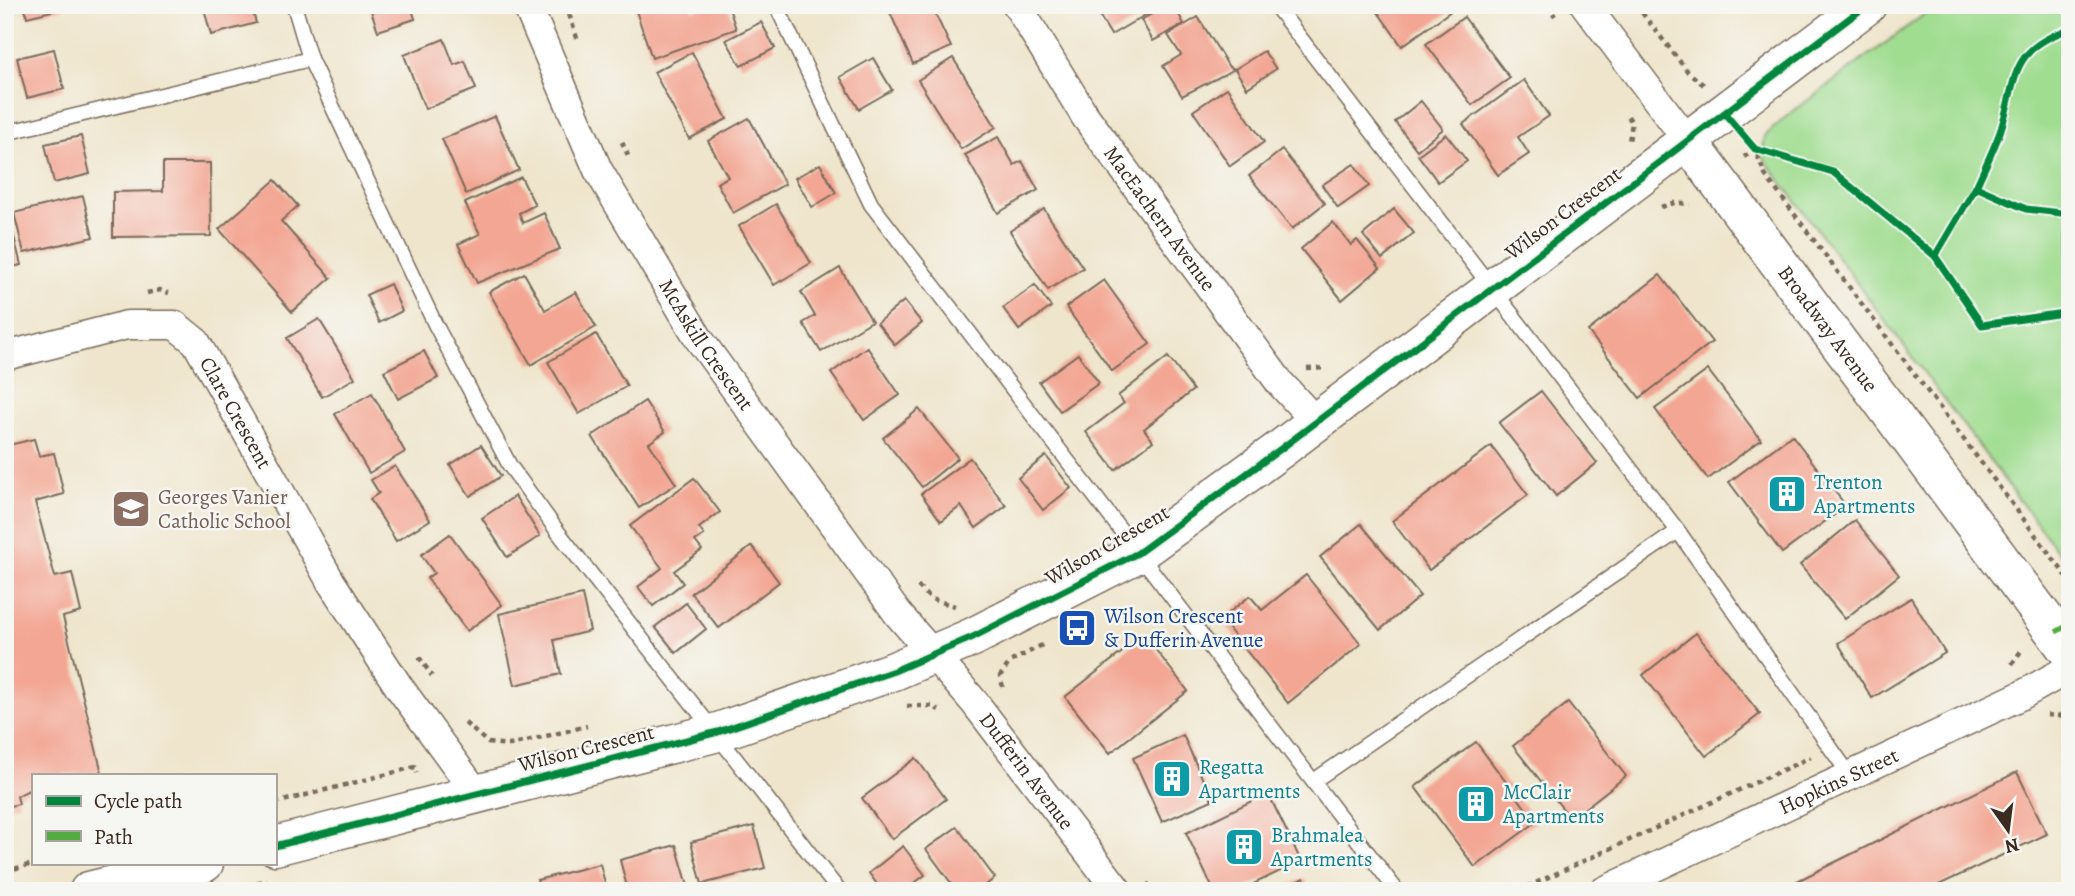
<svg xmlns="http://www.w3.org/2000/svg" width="2075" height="896" font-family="Alegreya,serif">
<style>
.green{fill:#a0dd91;stroke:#6e8458;stroke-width:2}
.building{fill:#f3a693}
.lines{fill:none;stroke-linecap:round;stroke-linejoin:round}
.lane-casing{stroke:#7a6b5b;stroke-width:17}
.street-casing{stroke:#7a6b5b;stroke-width:31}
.secondary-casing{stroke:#7a6b5b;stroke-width:41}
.path{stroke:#7a6b5b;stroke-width:4.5;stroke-dasharray:5 5;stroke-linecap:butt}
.lane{stroke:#fff;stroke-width:14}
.street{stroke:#fff;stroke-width:28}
.secondary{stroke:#fff;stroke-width:38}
.quiet{stroke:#55ab43;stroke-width:5;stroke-dasharray:10 5;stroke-linecap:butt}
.cycleway-casing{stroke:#f6f6f2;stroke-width:11}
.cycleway{stroke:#00873e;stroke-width:7}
.labels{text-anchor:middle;stroke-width:5;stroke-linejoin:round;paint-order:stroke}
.street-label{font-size:21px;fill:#3b2a1e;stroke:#f6f6f2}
.culture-label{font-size:21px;fill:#0d838f;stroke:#f6f6f2;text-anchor:start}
.education-label{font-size:21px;fill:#785e54;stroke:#f6f6f2;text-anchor:start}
.transit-label{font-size:21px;fill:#164399;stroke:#f6f6f2;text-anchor:start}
</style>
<rect width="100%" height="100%" fill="#f6f6f2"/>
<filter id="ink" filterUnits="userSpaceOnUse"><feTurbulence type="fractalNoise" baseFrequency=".0143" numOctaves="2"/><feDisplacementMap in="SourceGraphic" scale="14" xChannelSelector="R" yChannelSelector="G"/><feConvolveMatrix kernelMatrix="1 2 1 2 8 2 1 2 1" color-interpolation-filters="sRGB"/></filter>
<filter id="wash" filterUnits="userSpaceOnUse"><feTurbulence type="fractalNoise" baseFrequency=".00686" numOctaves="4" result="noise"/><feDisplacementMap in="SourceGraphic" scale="28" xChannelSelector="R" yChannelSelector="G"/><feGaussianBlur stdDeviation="1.57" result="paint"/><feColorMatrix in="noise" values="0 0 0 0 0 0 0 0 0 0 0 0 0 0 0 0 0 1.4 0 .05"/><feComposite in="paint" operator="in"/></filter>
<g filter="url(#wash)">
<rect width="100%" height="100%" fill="#efe5cc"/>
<path class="green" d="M1937,5H2070V568L1762,156L1765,136L1788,115Z"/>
<g id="blocks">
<g class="building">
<path d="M24,5H72V6L27,17Z"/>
<path d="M203,5H251L256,23L211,35Z"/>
<path d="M369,5H411L415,19L378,31Z"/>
<path d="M634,5H691L693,10L707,5H728L736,29L652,58Z"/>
<path d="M894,5H931L951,47L913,64L888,8Z"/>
<path d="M1093,5H1162L1111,35Z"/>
<path d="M1168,5H1174L1184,24L1153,41L1141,20Z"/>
<path d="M1373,5H1453L1455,8L1402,46Z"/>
<path d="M1198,17L1229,67L1235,69L1182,96L1163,66L1181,55L1168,35Z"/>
<path d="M1464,17L1510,78L1472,105L1426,44Z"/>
<path d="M761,22L775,48L741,66L726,40Z"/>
<path d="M444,39L454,65L465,61L476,89L425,109L404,55Z"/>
<path d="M54,49L64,89L27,98L17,58Z"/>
<path d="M1264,51L1276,69L1247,88L1235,69Z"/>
<path d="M692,52L727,119L689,139L654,72Z"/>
<path d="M873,58L892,90L859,109L840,77Z"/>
<path d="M953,58L996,127L961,149L918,80Z"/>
<path d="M1524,80L1549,116L1518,137L1529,154L1498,175L1463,124Z"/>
<path d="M1227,88L1264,142L1230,166L1193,111Z"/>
<path d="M1421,101L1443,129L1417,150L1395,122Z"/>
<path d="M495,116L519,170L466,194L442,139Z"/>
<path d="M749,118L785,184L733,213L717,183L728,177L708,141Z"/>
<path d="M1446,134L1467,161L1438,182L1418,155Z"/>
<path d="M81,136L90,174L54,183L45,144Z"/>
<path d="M998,137L1014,165L1022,161L1038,190L998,213L965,155Z"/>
<path d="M1282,150L1325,203L1292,229L1249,176Z"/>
<path d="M163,163H210L211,236L113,237V192L163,191Z"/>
<path d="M820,164L836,193L812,207L795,178Z"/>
<path d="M1354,164L1369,186L1338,208L1322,185Z"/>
<path d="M521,177L535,205L519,213L523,223L544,213L560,249L477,283L458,244L480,234L465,203Z"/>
<path d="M275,180L298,206L281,221L331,278L292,312L219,229Z"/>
<path d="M83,196L93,237L24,253L14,213Z"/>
<path d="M776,204L811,263L774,285L739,226Z"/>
<path d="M1044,209L1083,268L1048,290L1010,231Z"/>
<path d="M1394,209L1414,233L1382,259L1363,235Z"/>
<path d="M10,220L21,265L5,269V221Z"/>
<path d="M1333,222L1351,245L1357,240L1380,268L1342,300L1301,249Z"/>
<path d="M840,268L872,321L821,352L803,323L815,316L801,292Z"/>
<path d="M524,273L545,310L576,292L596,327L531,365L489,292Z"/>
<path d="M1660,275L1712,342L1640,398L1588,331Z"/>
<path d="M1104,280L1150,344L1112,371L1066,307Z"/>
<path d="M390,284L402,311L379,323L366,295Z"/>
<path d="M1035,285L1051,307L1019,330L1003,308Z"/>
<path d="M904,301L922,323L895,345L877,323Z"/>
<path d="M319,319L355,378L322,397L287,338Z"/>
<path d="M596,334L627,386L579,414L548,362Z"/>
<path d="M867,347L900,395L864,420L831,373Z"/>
<path d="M424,351L438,378L398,399L384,371Z"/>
<path d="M1078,354L1099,383L1060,411L1039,382Z"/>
<path d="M1168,357L1193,390L1144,429L1153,441L1115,470L1086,432L1124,403L1118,396Z"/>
<path d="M1708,370L1761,440L1708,479L1655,409Z"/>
<path d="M1541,391L1597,463L1556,496L1499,423Z"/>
<path d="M372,393L405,452L369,473L335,414Z"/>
<path d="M645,401L665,432L649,443L676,484L639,508L592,436Z"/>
<path d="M919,409L958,458L922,487L883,438Z"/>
<path d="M1792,435L1846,506L1782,553L1729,482Z"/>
<path d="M34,439L39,456L54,453L64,494L35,502L55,577L72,573L81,612L63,617L102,773L33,775V788L17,796L19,804L5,807V446Z"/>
<path d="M481,445L501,476L470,496L450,465Z"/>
<path d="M1491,446L1528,495L1429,570L1392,521Z"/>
<path d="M1046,456L1071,488L1043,510L1018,478Z"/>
<path d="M970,458L1006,506L976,528L961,506L941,521L921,494Z"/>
<path d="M395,466L430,520L396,541L370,499L379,493L371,480Z"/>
<path d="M694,478L720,512L699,528L704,535L695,541L702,550L674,571L683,583L653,606L638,587L662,568L630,526Z"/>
<path d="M515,496L540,536L507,557L482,518Z"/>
<path d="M1855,520L1899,575L1845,619L1800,565Z"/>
<path d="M1361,524L1420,596L1380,630L1320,557Z"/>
<path d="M450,534L502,605L467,631L427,578L434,573L421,555Z"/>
<path d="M752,546L779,582L719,628L691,593Z"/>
<path d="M1306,575L1361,644L1288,703L1221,619L1250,596L1262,610Z"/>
<path d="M582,595L590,631L554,640L561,674L515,685L499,614Z"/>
<path d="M1911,598L1945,653L1872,698L1838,643Z"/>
<path d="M686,603L706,629L676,653L655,627Z"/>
<path d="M1696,633L1760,714L1706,756L1643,675Z"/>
<path d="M1144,635L1188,691L1110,753L1065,697Z"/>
<path d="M1568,703L1626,776L1571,819L1513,746Z"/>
<path d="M1183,735L1212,800L1162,822L1133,758Z"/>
<path d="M1476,742L1536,822L1475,867L1415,787Z"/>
<path d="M916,758L946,799L892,839L862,798Z"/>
<path d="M2017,772L2047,834L1926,891H1777Z"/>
<path d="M1268,793L1301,861L1239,891H1214L1186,833Z"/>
<path d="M754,826L765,868L702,884L691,842Z"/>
<path d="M957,827L995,878L978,891H957L926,849Z"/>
<path d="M676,845L689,889L628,891L620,860Z"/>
<path d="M903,846L925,875L904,891H882L869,873Z"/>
<path d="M600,864L607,891H540L537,880Z"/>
<path d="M1304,878L1310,891H1276Z"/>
</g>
</g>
</g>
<g filter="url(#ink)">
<use href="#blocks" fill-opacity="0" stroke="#7a6b5b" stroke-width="2"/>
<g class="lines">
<g class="lane-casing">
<g id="lane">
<path d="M294,5L310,59L435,324L510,466L558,532L839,891"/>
<path d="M776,5L871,204L1397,891"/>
<path d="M1275,5L1678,531L1849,774"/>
<path d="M5,133L310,59"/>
<path d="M1315,780L1678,531"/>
</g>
</g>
<g class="street-casing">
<g id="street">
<path id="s1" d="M527,5L598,170L699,339L898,614L975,703L1118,891"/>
<path id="s2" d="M1017,5L1085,116L1280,383L1316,422"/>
<path d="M1585,5L1688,141"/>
<path id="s3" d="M5,356L127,325H175L196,342L331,582L399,687L477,794"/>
<path id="s4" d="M1604,891L2022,695L2070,668"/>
</g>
</g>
<g class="secondary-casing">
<g id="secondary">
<path id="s5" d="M1688,141L2070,653"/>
<path d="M275,846L718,732L894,671L973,637L1138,553L1282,448L1867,5"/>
<path d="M89,891L204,863"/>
</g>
</g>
<g class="path">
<path d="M566,5L578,41"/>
<path d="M1547,5L1555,16"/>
<path d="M1636,5L1688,72L1705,86"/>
<path d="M1628,116L1632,123L1629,141"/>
<path d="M622,142L630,160"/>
<path d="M1744,157L1755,149L1765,175L2070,581"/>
<path d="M1661,207L1677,202L1690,205"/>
<path d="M147,293L160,290L169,293"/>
<path d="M1307,369L1325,368"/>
<path d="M918,586L931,599L955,606"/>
<path d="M419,657L432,676"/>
<path d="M2012,664L2023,648"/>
<path d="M1003,687L1000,676L1010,662L1044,644"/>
<path d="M907,706H932L939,710"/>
<path d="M2047,715L2059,716L2070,723"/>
<path d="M2059,716L2070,710"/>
<path d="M465,723L488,743L510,745L587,726"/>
<path d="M275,803L415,767L417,773"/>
<path d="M5,871L37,863"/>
<path d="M1147,883L1153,891"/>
<path d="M228,890L267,880"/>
<path d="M1518,891L1811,757"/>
</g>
<use href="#lane" class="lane"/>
<use href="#street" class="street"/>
<use href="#secondary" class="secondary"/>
<path class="quiet" d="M2056,632L2070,624"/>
<g class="cycleway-casing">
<g id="cycleway">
<path d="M1726,115L1755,149L1833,172L1935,256L1982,325L2070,312"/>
<path d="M1976,187C1984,169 1993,151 2000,132C2018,79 2007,50 2070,29"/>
<path d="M1935,256L1976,187L2026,209L2070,214"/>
<path d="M275,846L718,732L894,671L973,637L1138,553L1282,448L1867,5"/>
</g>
</g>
<use href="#cycleway" class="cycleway"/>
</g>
</g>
<defs>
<g id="building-square" transform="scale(2.0125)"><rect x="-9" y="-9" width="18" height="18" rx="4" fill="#0f9aa8" stroke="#f6f6f2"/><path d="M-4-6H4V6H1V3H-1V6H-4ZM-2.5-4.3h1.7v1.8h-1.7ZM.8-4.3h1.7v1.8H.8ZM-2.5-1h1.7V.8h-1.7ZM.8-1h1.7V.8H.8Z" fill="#fff"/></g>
<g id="school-square" transform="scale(2.0125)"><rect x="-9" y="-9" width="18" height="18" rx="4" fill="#8d6e63" stroke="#f6f6f2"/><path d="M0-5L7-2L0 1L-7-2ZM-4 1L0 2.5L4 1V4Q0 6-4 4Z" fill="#fff"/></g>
<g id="bus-square" transform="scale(2.0125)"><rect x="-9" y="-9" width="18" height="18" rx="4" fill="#1a4fb4" stroke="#f6f6f2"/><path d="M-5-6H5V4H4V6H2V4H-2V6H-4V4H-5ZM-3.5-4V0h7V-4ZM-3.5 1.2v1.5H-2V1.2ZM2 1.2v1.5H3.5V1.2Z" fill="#fff"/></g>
</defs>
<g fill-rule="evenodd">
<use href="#building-square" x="1787" y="494"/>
<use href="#school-square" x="131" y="509"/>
<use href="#bus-square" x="1077" y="628"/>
<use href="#building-square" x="1172" y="779"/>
<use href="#building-square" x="1476" y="804"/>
<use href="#building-square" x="1244" y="847"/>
</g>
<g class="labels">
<g class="street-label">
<text transform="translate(1563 213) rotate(-37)" y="7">Wilson Crescent</text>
<text dy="7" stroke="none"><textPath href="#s2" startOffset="257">MacEachern Avenue</textPath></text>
<text dy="7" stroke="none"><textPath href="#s5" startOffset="234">Broadway Avenue</textPath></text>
<text dy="7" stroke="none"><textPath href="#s1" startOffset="385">McAskill Crescent</textPath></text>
<text dy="7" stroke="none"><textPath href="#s3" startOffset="282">Clare Crescent</textPath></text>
<text transform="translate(1107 545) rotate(-30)" y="7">Wilson Crescent</text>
<text transform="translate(586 748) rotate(-14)" y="7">Wilson Crescent</text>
<text dy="7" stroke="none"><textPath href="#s1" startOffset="919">Dufferin Avenue</textPath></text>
<text dy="7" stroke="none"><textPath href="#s4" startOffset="259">Hopkins Street</textPath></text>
</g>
<g class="culture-label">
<text x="1814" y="489">Trenton<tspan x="1814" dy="24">Apartments</tspan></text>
<text x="1199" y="774">Regatta<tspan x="1199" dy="24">Apartments</tspan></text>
<text x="1503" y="799">McClair<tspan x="1503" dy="24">Apartments</tspan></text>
<text x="1271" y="842">Brahmalea<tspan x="1271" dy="24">Apartments</tspan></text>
</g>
<g class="education-label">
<text x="158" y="504">Georges Vanier<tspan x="158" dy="24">Catholic School</tspan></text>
</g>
<g class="transit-label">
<text x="1104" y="623">Wilson Crescent<tspan x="1104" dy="24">&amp; Dufferin Avenue</tspan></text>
</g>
</g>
<rect width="2075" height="896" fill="none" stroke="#f6f6f2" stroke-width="28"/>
<rect x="32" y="774" width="245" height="91" fill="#f6f6f2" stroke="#aba49d" stroke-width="2"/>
<rect x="46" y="796" width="35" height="10" fill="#00873e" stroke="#aba49d" stroke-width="2"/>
<text x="94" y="808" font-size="21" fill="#3b2a1e">Cycle path</text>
<rect x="46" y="831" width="35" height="10" fill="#55ab43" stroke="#aba49d" stroke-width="2"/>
<text x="94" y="844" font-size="21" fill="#3b2a1e">Path</text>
<g transform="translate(2008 830) rotate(166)" stroke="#f6f6f2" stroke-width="5" paint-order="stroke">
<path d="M0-5L12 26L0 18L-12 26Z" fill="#3b2a1e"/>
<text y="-10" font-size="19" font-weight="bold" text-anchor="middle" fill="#3b2a1e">N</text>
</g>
</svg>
